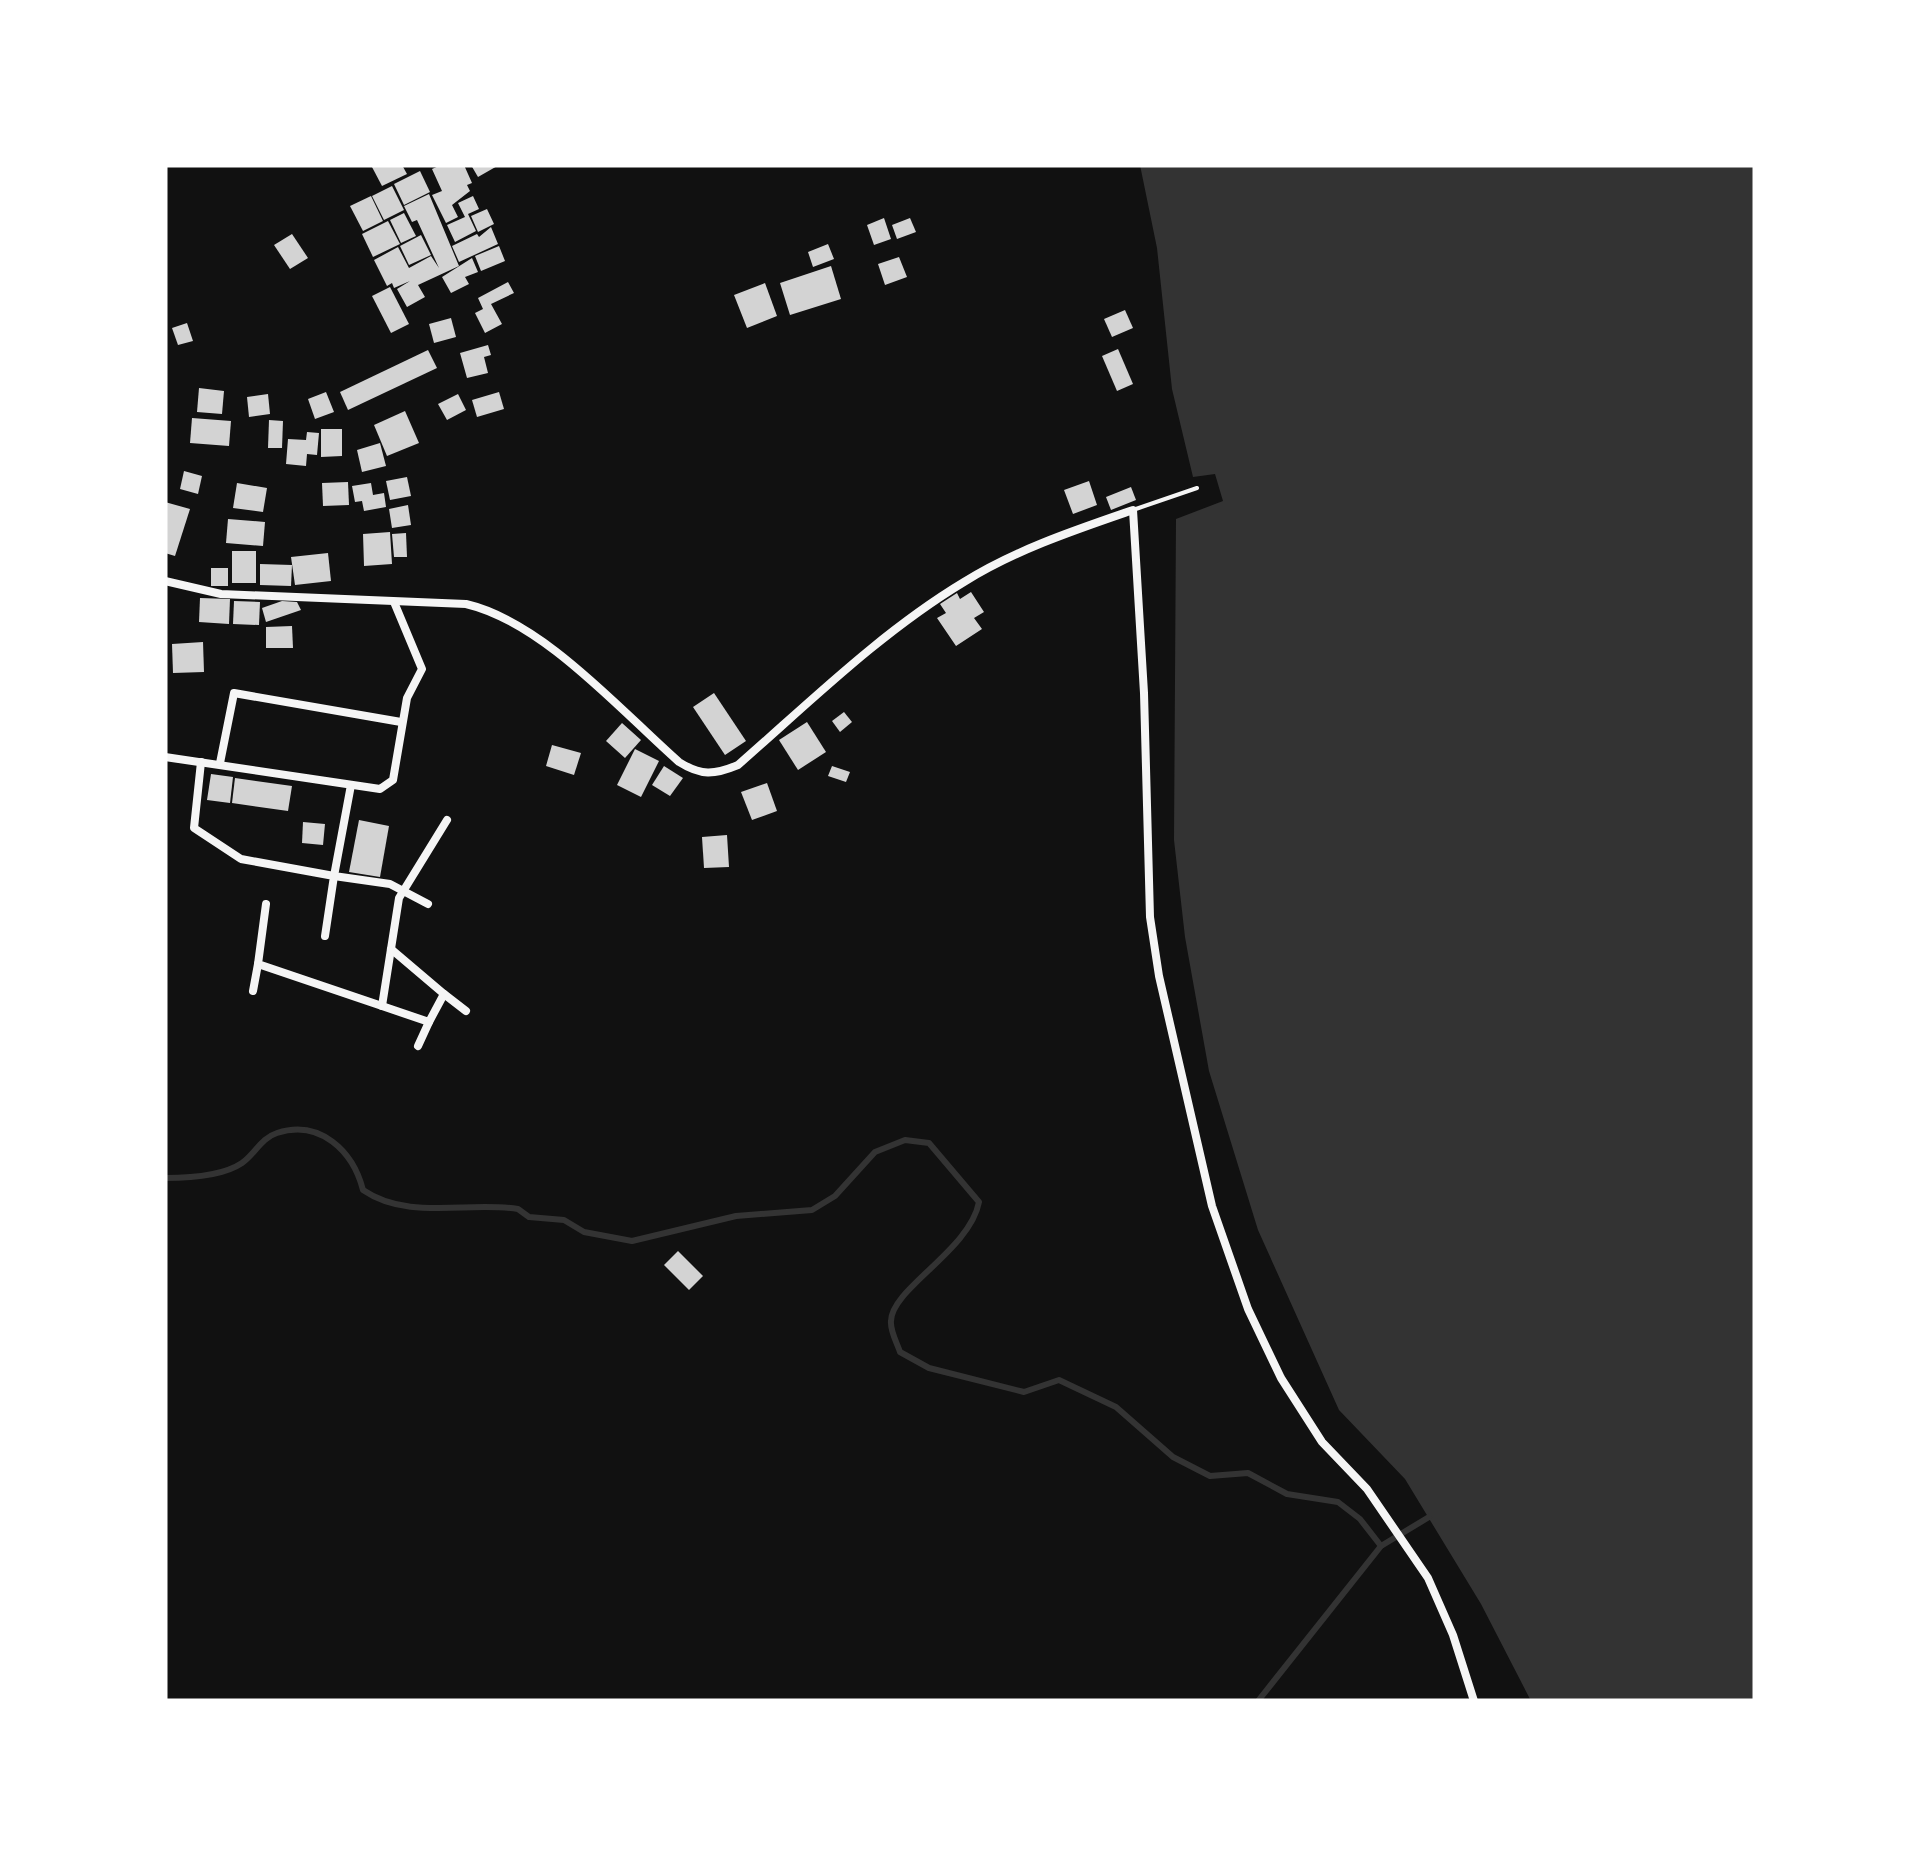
<svg xmlns="http://www.w3.org/2000/svg" width="1920" height="1866" font-family="Arial,sans-serif">
<style>
.water{fill:#333}
.lines{fill:none;stroke-linecap:round;stroke-linejoin:round}
.stream{stroke:#333;stroke-width:6}
.building{fill:#d3d3d3}
.service{stroke:#f5f5f5;stroke-width:4}
.minor{stroke:#f5f5f5;stroke-width:8}
</style>
<rect width="100%" height="100%" fill="#111"/>
<path class="water" d="M1140,165H1755V1701H1531L1481,1604L1405,1479L1339,1410L1258,1230L1209,1071L1185,937L1174,840L1176,519L1223,501L1215,474L1193,477L1172,389L1157,248Z"/>
<g class="lines">
<g class="stream">
<path d="M165,1178C187,1178 223,1176 242,1163C255,1154 261,1138 277,1133C320,1119 353,1151 363,1190C408,1221 468,1201 518,1209L529,1217L564,1220L584,1232L632,1241L736,1216L812,1210L835,1196L875,1152L905,1140L929,1143L979,1202C970,1250 891,1289 891,1321C890,1331 897,1343 900,1352L929,1368L1024,1392L1059,1380L1116,1407L1173,1457L1210,1476L1248,1473L1287,1494L1338,1502L1360,1519L1381,1546"/>
<path d="M1258,1701L1381,1546L1429,1517"/>
</g>
</g>
<g class="building">
<path d="M375,165H402L407,174L382,186L372,167Z"/>
<path d="M441,165H464L472,183L467,185L470,191L452,205L458,217L446,223L432,195L442,191L432,169Z"/>
<path d="M471,165H499L478,177Z"/>
<path d="M420,171L430,192L404,205L394,184Z"/>
<path d="M392,186L404,210L384,220L372,196Z"/>
<path d="M429,194L459,266L418,285L425,297L407,307L397,289L410,281L394,288L392,283L387,286L374,260L398,247L409,268L431,256L439,268L417,220L412,222L404,206Z"/>
<path d="M371,196L383,221L363,231L350,206Z"/>
<path d="M473,196L479,209L468,214L476,231L455,242L447,225L465,217L458,203Z"/>
<path d="M487,209L494,224L478,232L471,216Z"/>
<path d="M404,213L416,236L401,243L390,220Z"/>
<path d="M884,218L891,239L874,245L867,225Z"/>
<path d="M910,218L916,232L897,239L892,225Z"/>
<path d="M388,221L400,244L373,257L362,234Z"/>
<path d="M491,227L498,244L459,262L452,246L477,234L479,237Z"/>
<path d="M292,234L308,258L290,269L274,245Z"/>
<path d="M421,235L431,255L409,265L400,246Z"/>
<path d="M828,244L834,259L813,267L808,252Z"/>
<path d="M499,246L505,261L481,271L475,256Z"/>
<path d="M899,257L907,277L885,285L878,264Z"/>
<path d="M472,258L478,272L465,277L469,284L451,293L442,277Z"/>
<path d="M831,266L841,299L790,315L780,283Z"/>
<path d="M508,282L514,293L491,304L502,324L485,333L475,313L483,309L478,298Z"/>
<path d="M765,283L777,316L747,328L734,295Z"/>
<path d="M390,287L409,324L391,333L372,296Z"/>
<path d="M1125,310L1133,328L1112,337L1104,319Z"/>
<path d="M451,318L456,337L434,343L429,324Z"/>
<path d="M187,323L193,341L178,345L172,328Z"/>
<path d="M488,345L491,355L484,357L488,373L467,378L460,353Z"/>
<path d="M1118,349L1133,384L1117,391L1102,356Z"/>
<path d="M428,350L437,368L348,410L340,392Z"/>
<path d="M199,388L224,391L222,414L197,412Z"/>
<path d="M326,392L334,412L315,419L308,399Z"/>
<path d="M499,392L504,409L477,417L472,400Z"/>
<path d="M268,394L270,414L249,417L247,397Z"/>
<path d="M458,394L466,410L447,420L438,404Z"/>
<path d="M405,411L419,443L387,456L374,425Z"/>
<path d="M192,418L231,421L229,446L190,443Z"/>
<path d="M269,420L283,421L282,448H268Z"/>
<path d="M321,429H342V456L321,457Z"/>
<path d="M307,432L319,433L317,455L307,454L306,466L286,464L288,439L306,440Z"/>
<path d="M380,443L386,466L362,472L357,450Z"/>
<path d="M184,471L202,476L198,494L180,489Z"/>
<path d="M407,477L411,496L390,500L386,481Z"/>
<path d="M1089,481L1097,505L1073,514L1064,490Z"/>
<path d="M348,482L349,505L323,506L322,483Z"/>
<path d="M237,483L267,488L263,512L233,508Z"/>
<path d="M371,483L373,495L384,493L386,507L364,511L362,501L355,502L352,486Z"/>
<path d="M1131,487L1136,500L1111,510L1106,497Z"/>
<path d="M165,502L190,509L175,556L165,553Z"/>
<path d="M408,505L411,525L392,528L389,509Z"/>
<path d="M228,519L265,522L263,546L226,543Z"/>
<path d="M390,532L392,564L364,566L363,534Z"/>
<path d="M406,533L407,557H394L392,534Z"/>
<rect x="232" y="551" width="24" height="32"/>
<path d="M328,553L331,581L295,585L291,557Z"/>
<path d="M260,564L292,565L291,586L260,585Z"/>
<rect x="211" y="568" width="17" height="18"/>
<path d="M971,592L984,612L974,618L982,629L956,646L937,618L946,613L940,604L957,593L960,599Z"/>
<path d="M200,598L230,599L229,624L199,622Z"/>
<path d="M234,601L260,602L259,625L233,624Z"/>
<path d="M282,601L297,602L301,610L266,622L262,608Z"/>
<path d="M292,626L293,648H266V627Z"/>
<path d="M203,642L204,672L173,673L172,644Z"/>
<path d="M714,693L746,741L725,755L693,707Z"/>
<path d="M844,712L852,722L840,732L832,721Z"/>
<path d="M807,722L826,752L798,770L779,740Z"/>
<path d="M622,723L641,740L625,758L606,741Z"/>
<path d="M552,745L581,753L574,775L546,766Z"/>
<path d="M635,749L659,761L641,797L617,785Z"/>
<path d="M664,766L683,778L670,796L652,785Z"/>
<path d="M832,766L850,772L846,782L828,776Z"/>
<path d="M211,774L233,777L230,803L207,800Z"/>
<path d="M235,778L292,786L288,811L232,803Z"/>
<path d="M767,783L777,811L752,820L741,792Z"/>
<path d="M359,820L389,826L380,877L349,872Z"/>
<path d="M303,822L325,824L323,845L302,843Z"/>
<path d="M727,835L729,867L704,868L702,837Z"/>
<path d="M678,1251L703,1276L689,1290L664,1265Z"/>
</g>
<g class="lines">
<path class="service" d="M1133,510L1197,488"/>
<g class="minor">
<path d="M165,581L221,594L466,604C543,622 620,710 679,762C701,776 714,775 738,765C810,702 881,632 964,582C1015,550 1075,530 1133,510L1144,693L1150,917L1159,976L1212,1206L1248,1309L1281,1378L1322,1442L1367,1489L1428,1578L1453,1635L1474,1701"/>
<path d="M165,757L380,789L393,780L407,698L422,669L394,602"/>
<path d="M201,762L194,828L241,859L334,876L325,936"/>
<path d="M220,763L234,693L401,722"/>
<path d="M351,785L334,876L390,884L428,904"/>
<path d="M266,904L258,964L382,1006L399,898L447,820"/>
<path d="M253,991L258,964"/>
<path d="M444,994L466,1011"/>
<path d="M382,1006L429,1022L444,994L391,949"/>
<path d="M418,1046L429,1022"/>
</g>
</g>
<rect width="1920" height="1866" fill="none" stroke="#ffffff" stroke-width="335"/>
</svg>
